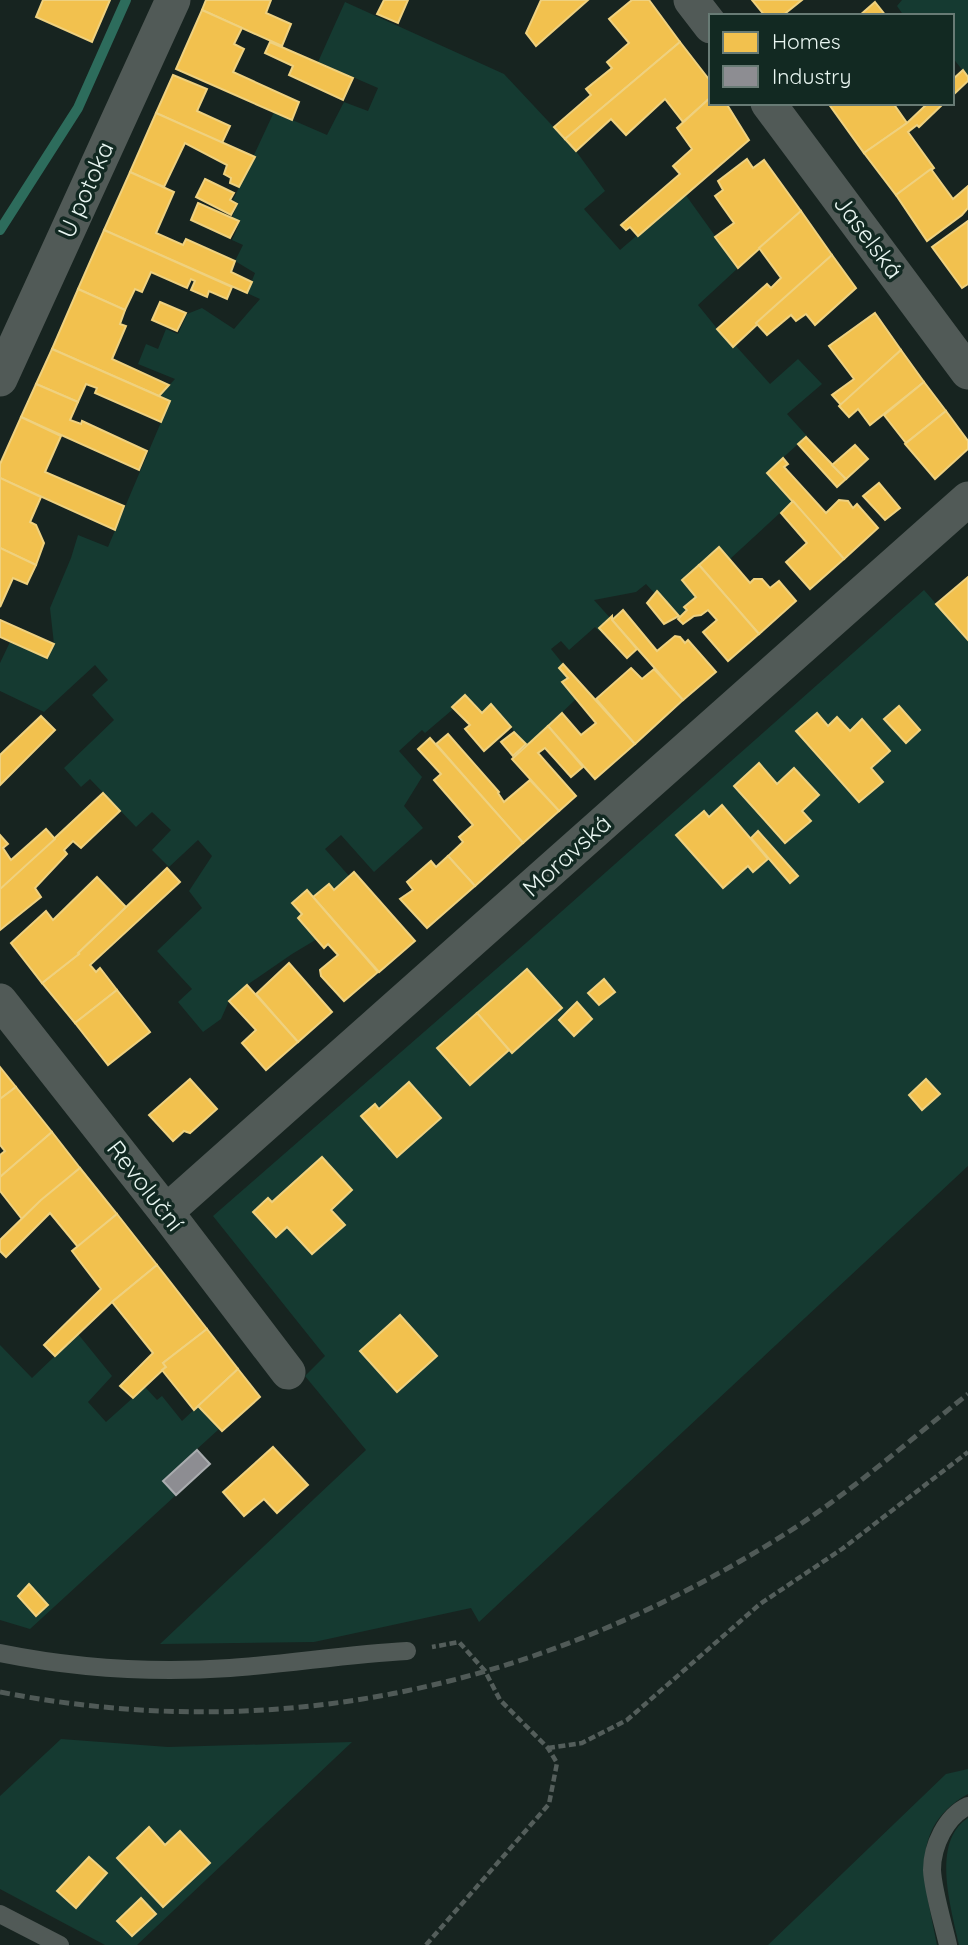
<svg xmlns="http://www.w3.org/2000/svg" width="968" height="1945" font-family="Quicksand,sans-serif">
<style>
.green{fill:#153a31}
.homes{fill:#f2c14e;stroke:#efd17f;stroke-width:2}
.industry{fill:#8d8d92;stroke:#a9acaf;stroke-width:2}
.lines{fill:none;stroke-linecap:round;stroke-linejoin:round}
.stream{stroke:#2d6c5c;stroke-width:10}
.path{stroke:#545e5b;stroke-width:4.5;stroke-dasharray:7 3.5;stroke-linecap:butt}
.lane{stroke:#515a57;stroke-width:18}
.street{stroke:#515a57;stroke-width:35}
.rail{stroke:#505a57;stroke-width:5;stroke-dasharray:10 5;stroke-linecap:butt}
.labels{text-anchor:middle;stroke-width:7;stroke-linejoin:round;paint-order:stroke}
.street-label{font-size:24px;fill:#e9f6f2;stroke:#122922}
</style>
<rect width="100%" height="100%" fill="#172420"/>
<g class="green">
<path d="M902,0H968V77L952,57V16H904L897,6Z"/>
<path d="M345,2L504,74L576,151L605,191L584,209L620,250L685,194L738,268L698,305L732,347L735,345L770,384L798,359L822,384L787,414L807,436L767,472L793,501L730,559L719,547L682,580L696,597L685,607L687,610L678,619L646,584L636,592L594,600L612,620L599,631L595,627L569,650L561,641L551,649L563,664L559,668L568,678L562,683L576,699L526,747L514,734L512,727L509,729L481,716L465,699L425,733L422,730L399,751L422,777L404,806L423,828L374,872L341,835L325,849L350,877L321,905L307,890L292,903L302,914L298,918L317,939L292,954L247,985L229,1001L221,1019L203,1032L178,1002L192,989L157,951L202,908L189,891L212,856L198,840L169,867L152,850L171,830L152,812L136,827L90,779L81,787L64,768L114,720L92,695L108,680L95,665L44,712L0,691V663L10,642L47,658L54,644L50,608L71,558L78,535L108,547L170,401L159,396L175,379L138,364L146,344L158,349L166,329L178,334L187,314L202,308L234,329L260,299L247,293L255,273L235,261L243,245L232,240L240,222L232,217L238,203L233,200L274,112L327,135L344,102L368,111L378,88L318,62Z"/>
<path d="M924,590L968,640V1166L479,1622L471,1608L314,1642L160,1644L366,1450L305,1376L325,1356L213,1216L526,943Z"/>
<path d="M78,1334L112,1376L88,1402L106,1422L145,1387L157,1400L162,1396L182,1421L198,1406L219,1429L163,1480L176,1495L30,1629L0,1620V1345L32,1378Z"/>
<path d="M61,1739L168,1747L352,1742L137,1945H105L0,1889V1796Z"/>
<path d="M968,1769V1794C905,1829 926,1887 937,1945H768L946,1774Z"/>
<path d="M968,1818V1945H959C952,1910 930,1842 968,1818Z"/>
</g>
<g class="homes">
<path d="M43,0H110L92,42L36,17Z"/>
<path d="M206,0H271L266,13L291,24L282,46L202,10Z"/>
<path d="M384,0H408L398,23L377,14Z"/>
<path d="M541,0H588L536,46L526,33Z"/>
<path d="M632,0H649L680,42L565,139L554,127L591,95L586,89L612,68L607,62L629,43L609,19Z"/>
<path d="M752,0H802L782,16H765Z"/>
<path d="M875,2L886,16H859Z"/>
<path d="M202,10L242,28L234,44L244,49L233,72L299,102L292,120L176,69Z"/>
<path d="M270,42L353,78L343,100L289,75L293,66L265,53Z"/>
<path d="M680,42L711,82V97L683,122L665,99L626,135L611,119L576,151L565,139Z"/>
<path d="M963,70L968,77V81L952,96V80Z"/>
<path d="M173,75L207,89L197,111L230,126L222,143L156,113Z"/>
<path d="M711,97V103H726L749,140L638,236L630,227L626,230L621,225L680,174L673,166L692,149L677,128Z"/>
<path d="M828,103H893L907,123L864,153Z"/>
<path d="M928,103H944L919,127L917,125L908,132L934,168L896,195L864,153L907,123Z"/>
<path d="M156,113L255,157L239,187L230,183L231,178L224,174L227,165L185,143L164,187L130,172Z"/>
<path d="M747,159L753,168L764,160L801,211L738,268L715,237L734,223L715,196L723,190L718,181Z"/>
<path d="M931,169L953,199L968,186V208L962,215L927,241L896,195Z"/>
<path d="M130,172L174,192L156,233L183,245L186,239L235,261L231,272L252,282L247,293L104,230Z"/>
<path d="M205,179L234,193L230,200L237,204L231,215L196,197Z"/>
<path d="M198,203L239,221L230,238L191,220Z"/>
<path d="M801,211L832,255L733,347L717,329L767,284L771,288L781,278L759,248Z"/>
<path d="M968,221V284L962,288L932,247Z"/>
<path d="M104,230L232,287L227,299L209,291L207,297L191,290L195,281L191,279L187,288L151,272L142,292L135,289L125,310L78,289Z"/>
<path d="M832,255L856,288L815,325L806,314L796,321L791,315L767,335L756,323Z"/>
<path d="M78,289L125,310L120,324L126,326L112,359L169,385L159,396L52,349Z"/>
<path d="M160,302L186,313L177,331L152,320Z"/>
<path d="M875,313L901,350L841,405L832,395L854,379L829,346Z"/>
<path d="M52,349L170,401L161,422L95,393L97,388L86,384L78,402L36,384Z"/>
<path d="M901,350L924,382L870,425L858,409L849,417L839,406Z"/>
<path d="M924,382L946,411L906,443L884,415Z"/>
<path d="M36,384L78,402L70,420L81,424L82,421L147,451L139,470L21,417Z"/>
<path d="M946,411L968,441V449L935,479L905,444Z"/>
<path d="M21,417L61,436L45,472L124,506L115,530L0,478V464Z"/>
<path d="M806,437L846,479L837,487L798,444Z"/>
<path d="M855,445L868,459L846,479L832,465Z"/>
<path d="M783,458L788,464L784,467L826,513L839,500L848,501L853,508L857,504L878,528L844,559L767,473Z"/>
<path d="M0,478L41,497L30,522L36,525L44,543L36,565L0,548Z"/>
<path d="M879,483L900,508L885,520L863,496Z"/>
<path d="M793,501L844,559L810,589L786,562L807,543L781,513Z"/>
<path d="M719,547L750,583L754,579H762L770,588L779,581L796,601L759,634L699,565Z"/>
<path d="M0,548L36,565L27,584L13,578L0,607Z"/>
<path d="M699,565L759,634L728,661L703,632L717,620L708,610L701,615L694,616L683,624L678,619L687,610L684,607L696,597L682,580Z"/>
<path d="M968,577V640L936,604Z"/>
<path d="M657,591L679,616L664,624L647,603Z"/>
<path d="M623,610L657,651L675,636L680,637L685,643L688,640L716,672L683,700L612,620Z"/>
<path d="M612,616V620L637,649L627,658L599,628Z"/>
<path d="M0,620L54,644L47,658L0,637Z"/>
<path d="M563,664L635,744L595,779L548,726L562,713L581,735L596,723L562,682L568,678L559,668Z"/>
<path d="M631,668L642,679L654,669L683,700L635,744L596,699Z"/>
<path d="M465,695L482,713L491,704L511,727L484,751L465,729L470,725L452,707Z"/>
<path d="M899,706L920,730L906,743L884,719Z"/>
<path d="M817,713L828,726L837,717L850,731L862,719L890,751L871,768L883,782L859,802L796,731Z"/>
<path d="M41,716L55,730L0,785V755Z"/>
<path d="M548,726L583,767L571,777L545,748L538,753L576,796L559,811L512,759Z"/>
<path d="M514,732L526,744L513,756L501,742Z"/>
<path d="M448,734L499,792L498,793L504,802L530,780L559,811L523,843L436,744Z"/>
<path d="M430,738L523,843L475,886L448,856L463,842L459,837L473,825L434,780L441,774L418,749Z"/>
<path d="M759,763L777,784L794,768L819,795L802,811L811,821L785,843L734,786Z"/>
<path d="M103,793L120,811L81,848L73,841L64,850L67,854L35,888L41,897L0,930V889Z"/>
<path d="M722,805L768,859L753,872L748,866L723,888L676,835L704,811L709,817Z"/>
<path d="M46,829L55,839L0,889V835L8,844L3,848L11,860Z"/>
<path d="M758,831L798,876L790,883L751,838Z"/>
<path d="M448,856L475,886L427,928L400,899L413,890L407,882L431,861L436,867Z"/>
<path d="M167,868L180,882L90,965L96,972L100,968L117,990L75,1023L42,983L79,954L78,953Z"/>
<path d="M354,872L415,941L379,972L313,897L329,884L334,890Z"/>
<path d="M97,877L126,907L78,953L79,954L42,983L11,943L46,911L53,920Z"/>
<path d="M307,890L378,972L344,1001L321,976L320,970L338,955L328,944L324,948L298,918L302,914L292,903Z"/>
<path d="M289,963L332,1012L298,1042L256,994Z"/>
<path d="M527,969L562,1008L512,1053L477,1013Z"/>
<path d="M604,979L615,992L599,1005L588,993Z"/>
<path d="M247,985L298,1042L266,1070L242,1043L256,1030L229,1001Z"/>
<path d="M117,990L150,1032L108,1065L75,1023Z"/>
<path d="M577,1002L592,1019L574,1036L559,1020Z"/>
<path d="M477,1013L509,1050L470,1085L437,1048Z"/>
<path d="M0,1067L16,1087L0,1099Z"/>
<path d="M190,1079L217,1109L190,1133L184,1131L173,1141L149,1115Z"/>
<path d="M926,1079L940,1094L922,1110L909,1095Z"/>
<path d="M409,1082L441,1118L397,1157L361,1116L375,1104L379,1109Z"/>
<path d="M16,1087L52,1132L0,1177V1155L5,1151L0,1145V1099Z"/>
<path d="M52,1132L80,1168L22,1219L0,1191V1177Z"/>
<path d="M322,1157L352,1190L331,1210L345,1225L312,1254L287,1227L276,1237L253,1212L268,1198L272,1202Z"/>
<path d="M80,1168L117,1214L78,1247L50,1213L6,1257L0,1251V1240L41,1200Z"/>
<path d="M117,1214L157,1265L112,1302L55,1356L44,1345L101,1289L72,1251Z"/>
<path d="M157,1265L207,1329L163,1363L166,1367L133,1398L120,1386L153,1353L112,1302Z"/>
<path d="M400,1315L437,1356L397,1392L360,1351Z"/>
<path d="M207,1329L238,1369L194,1410L162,1370L166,1367L163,1363Z"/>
<path d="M238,1369L260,1397L222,1431L198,1406Z"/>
<path d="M273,1447L308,1485L277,1513L264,1499L244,1516L223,1492Z"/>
<path d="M29,1584L48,1605L36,1616L18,1596Z"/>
<path d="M149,1827L165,1845L180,1831L210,1863L163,1907L117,1858Z"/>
<path d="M89,1857L107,1873L76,1908L57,1891Z"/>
<path d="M141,1898L156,1914L132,1936L117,1921Z"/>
</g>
<path class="industry" d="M197,1450L210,1464L176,1495L163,1481Z"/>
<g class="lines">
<path class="stream" d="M0,230L78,108L126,0"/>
<g class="path">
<path d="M548,1748L582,1743L627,1720L760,1604L842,1549L968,1452"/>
<path d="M426,1945L549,1804L557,1763L548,1748L500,1700L485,1671L459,1642L432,1647"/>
</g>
<g class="lane">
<path d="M0,1653C74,1668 155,1673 230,1668C289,1664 348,1654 407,1651"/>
<path d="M0,1914L60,1945"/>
<path d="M948,1945C943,1923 933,1891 932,1870C932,1846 946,1816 968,1806"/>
</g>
<g class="street">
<path d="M691,0L711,26"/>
<path d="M768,103L968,372"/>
<path d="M0,379L173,0"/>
<path d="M0,1001L166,1212L288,1372"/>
<path d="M166,1212L968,499"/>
</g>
<path class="rail" d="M0,1692C278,1746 535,1688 774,1541C843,1499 905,1444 968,1394"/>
</g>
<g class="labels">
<g class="street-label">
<text transform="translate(86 190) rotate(-66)" y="8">U potoka</text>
<text transform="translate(868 237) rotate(53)" y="8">Jaselská</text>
<text transform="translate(567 856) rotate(-42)" y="8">Moravská</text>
<text transform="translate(145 1186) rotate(52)" y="8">Revoluční</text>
</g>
</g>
<rect x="709" y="14" width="245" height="91" fill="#122922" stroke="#687b75" stroke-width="2"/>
<rect x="723" y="32" width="35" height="21" fill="#f2c14e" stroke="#687b75" stroke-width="2"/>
<text x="772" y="49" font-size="21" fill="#e9f6f2">Homes</text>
<rect x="723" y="66" width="35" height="21" fill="#8d8d92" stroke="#687b75" stroke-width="2"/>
<text x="772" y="84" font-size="21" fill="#e9f6f2">Industry</text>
</svg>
